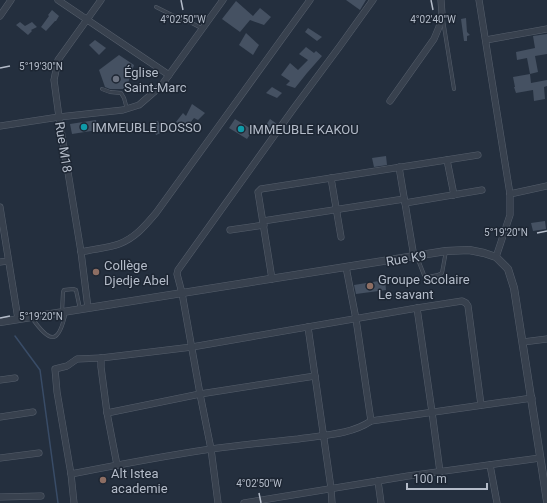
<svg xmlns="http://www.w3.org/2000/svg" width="547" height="503" font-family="Roboto,sans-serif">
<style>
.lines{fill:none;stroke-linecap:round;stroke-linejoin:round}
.stream{stroke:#394c67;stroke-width:1.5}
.building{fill:#455162}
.service-casing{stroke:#565f6c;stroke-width:4}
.minor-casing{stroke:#565f6c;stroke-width:7}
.tertiary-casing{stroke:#565f6c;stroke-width:8}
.service{stroke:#38414e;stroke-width:3}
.minor{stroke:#38414e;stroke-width:6}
.tertiary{stroke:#38414e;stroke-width:7}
.ticks{fill:none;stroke:#b4bcc9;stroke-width:1.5}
.worship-dot{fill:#6b7280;stroke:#1d2633;stroke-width:1.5}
.culture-dot{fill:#0f9aa8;stroke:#1d2633;stroke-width:1.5}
.education-dot{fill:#8d6e63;stroke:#1d2633;stroke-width:1.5}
.labels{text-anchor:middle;stroke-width:3;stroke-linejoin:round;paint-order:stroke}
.poi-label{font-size:13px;fill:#b4bcc9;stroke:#1d2633;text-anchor:start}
.street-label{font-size:13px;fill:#b4bcc9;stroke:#1d2633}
.ticks-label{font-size:10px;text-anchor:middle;fill:#b4bcc9;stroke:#1d2633;stroke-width:3;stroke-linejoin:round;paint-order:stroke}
</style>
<rect width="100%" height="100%" fill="#242f3e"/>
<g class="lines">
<path class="stream" d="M15,336L40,370L58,503"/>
</g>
<g class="building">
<path d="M346,0H366L360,10Z"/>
<path d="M236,1L253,16L260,8L271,17L264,25L250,20L240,32L222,19Z"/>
<path d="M52,10L59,16L56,21H55L46,31L41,27L49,16L48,15Z"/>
<path d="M466,18L467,32L470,35L467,36V41H464L461,19Z"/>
<path d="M20,22L25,26L32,22L37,27L31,30L32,31L28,35L16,25Z"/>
<path d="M308,28L322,37L317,41L305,32Z"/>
<path d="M246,33L259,45L253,55L239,45Z"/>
<path d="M547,34V54L535,56L538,72L530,74L527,58L517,60L516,52L535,48L533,36Z"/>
<path d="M95,40L106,48L99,55L89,45Z"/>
<path d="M306,47L314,53L316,51L322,56L307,73L295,88L286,85L290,81L281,75L290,63L298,70L308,60L299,54Z"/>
<path d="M119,55L134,65L126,89H110L105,87L99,70Z"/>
<path d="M530,74L531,83L547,80V86L544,87L545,99L534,101L533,90L516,93L514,87H515L513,77Z"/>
<path d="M272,87L282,93L277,98L266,93Z"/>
<path d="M192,104L205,113L198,120L194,118L186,128L176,122L183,113L186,116Z"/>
<path d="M235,119L253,130L247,139L229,128Z"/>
<path d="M270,119L277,124L273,130L266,125Z"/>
<path d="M96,120L98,130L72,134L70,124Z"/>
<path d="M158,121L163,132L156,135L152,123Z"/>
<path d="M386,156L387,165L374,167L372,158Z"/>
<path d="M545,221L546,229L533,231L531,223Z"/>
<path d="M385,280L386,290L356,294L354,285Z"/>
</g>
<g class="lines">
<g class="service-casing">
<g id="service">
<path d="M156,7L178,18L190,22L203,29"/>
<path d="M443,20L454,89"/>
<path d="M102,89L110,92L121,93L124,98L127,109"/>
<path d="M417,257L424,275C428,277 438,276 442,273L446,251"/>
<path d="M62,312L63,292L64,290L73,289L76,290L80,309"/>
<path d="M32,318C51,345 59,344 66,311"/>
</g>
</g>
<g class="minor-casing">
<g id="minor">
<path d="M58,0L169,75"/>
<path d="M479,0L510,194V215L496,257"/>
<path d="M0,16L11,0"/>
<path d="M486,40L547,29"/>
<path d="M390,101L434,39L439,27L442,14L441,0"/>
<path d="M0,126L59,117L123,110L139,105L161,86L223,0"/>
<path d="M447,160L454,195"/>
<path d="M399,167L414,257"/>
<path d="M331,178L341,237"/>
<path d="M510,194L547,186"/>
<path d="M405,203L482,190"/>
<path d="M0,207L18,319"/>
<path d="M263,221L404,199"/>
<path d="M230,230L264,225"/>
<path d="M81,252C92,249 109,248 119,244C135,238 145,226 156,213L310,0"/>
<path d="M0,262L8,261"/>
<path d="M346,267L356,319L371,421"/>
<path d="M272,279L258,192L261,189L478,155"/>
<path d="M88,308L81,252L59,117L54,80L58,60L101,0"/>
<path d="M417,308L432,412L440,472"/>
<path d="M308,327L331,488L332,503"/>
<path d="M523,342L547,339"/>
<path d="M315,376L200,394L107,413L101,367V358L192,347L417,308L462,301L466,303L468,306L481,405"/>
<path d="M0,380L15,378"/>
<path d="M107,413L117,465"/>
<path d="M0,417L33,412"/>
<path d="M0,458L39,453"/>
<path d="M490,465L497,503"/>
<path d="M71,474L57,392L55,369L67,366L77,359L101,358"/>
<path d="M378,481L381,503"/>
<path d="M0,497L41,496"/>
<path d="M74,503L71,474C117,465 164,456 211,449C240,445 269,442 298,439C323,435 350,435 371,421L532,398"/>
<path d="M218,503L211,449L200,394L182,293L177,274L178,270L294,108L340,46L373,0"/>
<path d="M244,503L408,476L540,458"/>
</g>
</g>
<g class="tertiary-casing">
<path id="tertiary" d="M0,322L446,251L469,250L484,253L496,257L508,269L514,288L547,501"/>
</g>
<use href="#service" class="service"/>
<use href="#minor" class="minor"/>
<use href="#tertiary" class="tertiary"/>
</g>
<path class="ticks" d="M181,0L183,10M431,0L433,10M0,68L10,66M537,233L547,231M0,318L10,316M259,493L261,503"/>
<circle class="worship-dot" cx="116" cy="79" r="4"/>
<g class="culture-dot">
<circle cx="84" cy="127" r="4"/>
<circle cx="241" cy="129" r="4"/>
</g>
<g class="education-dot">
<circle cx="96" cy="272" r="4"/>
<circle cx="370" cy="286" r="4"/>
<circle cx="103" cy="480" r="4"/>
</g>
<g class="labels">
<g class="poi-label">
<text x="124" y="77">Église<tspan x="124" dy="15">Saint-Marc</tspan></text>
<text x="92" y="132">IMMEUBLE DOSSO</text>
<text x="249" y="134">IMMEUBLE KAKOU</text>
<text x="104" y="270">Collège<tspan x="104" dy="15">Djedje Abel</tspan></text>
<text x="378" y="284">Groupe Scolaire<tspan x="378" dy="15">Le savant</tspan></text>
<text x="111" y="478">Alt Istea<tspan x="111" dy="15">academie</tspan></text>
</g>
<g class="street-label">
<text transform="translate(64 147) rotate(81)" y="5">Rue M18</text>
<text transform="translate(406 258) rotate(-9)" y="5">Rue K9</text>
</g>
</g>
<g class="ticks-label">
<text x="183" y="23">4°02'50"W</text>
<text x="433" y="23">4°02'40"W</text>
<text x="41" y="70">5°19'30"N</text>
<text x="506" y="236">5°19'20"N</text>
<text x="41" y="320">5°19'20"N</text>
<text x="259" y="487">4°02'50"W</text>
</g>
<path d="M407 483v6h80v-6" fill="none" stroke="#b4bcc9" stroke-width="2"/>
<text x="413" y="483" font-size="12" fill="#b4bcc9" stroke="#1d2633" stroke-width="3" paint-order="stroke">100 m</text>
</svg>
